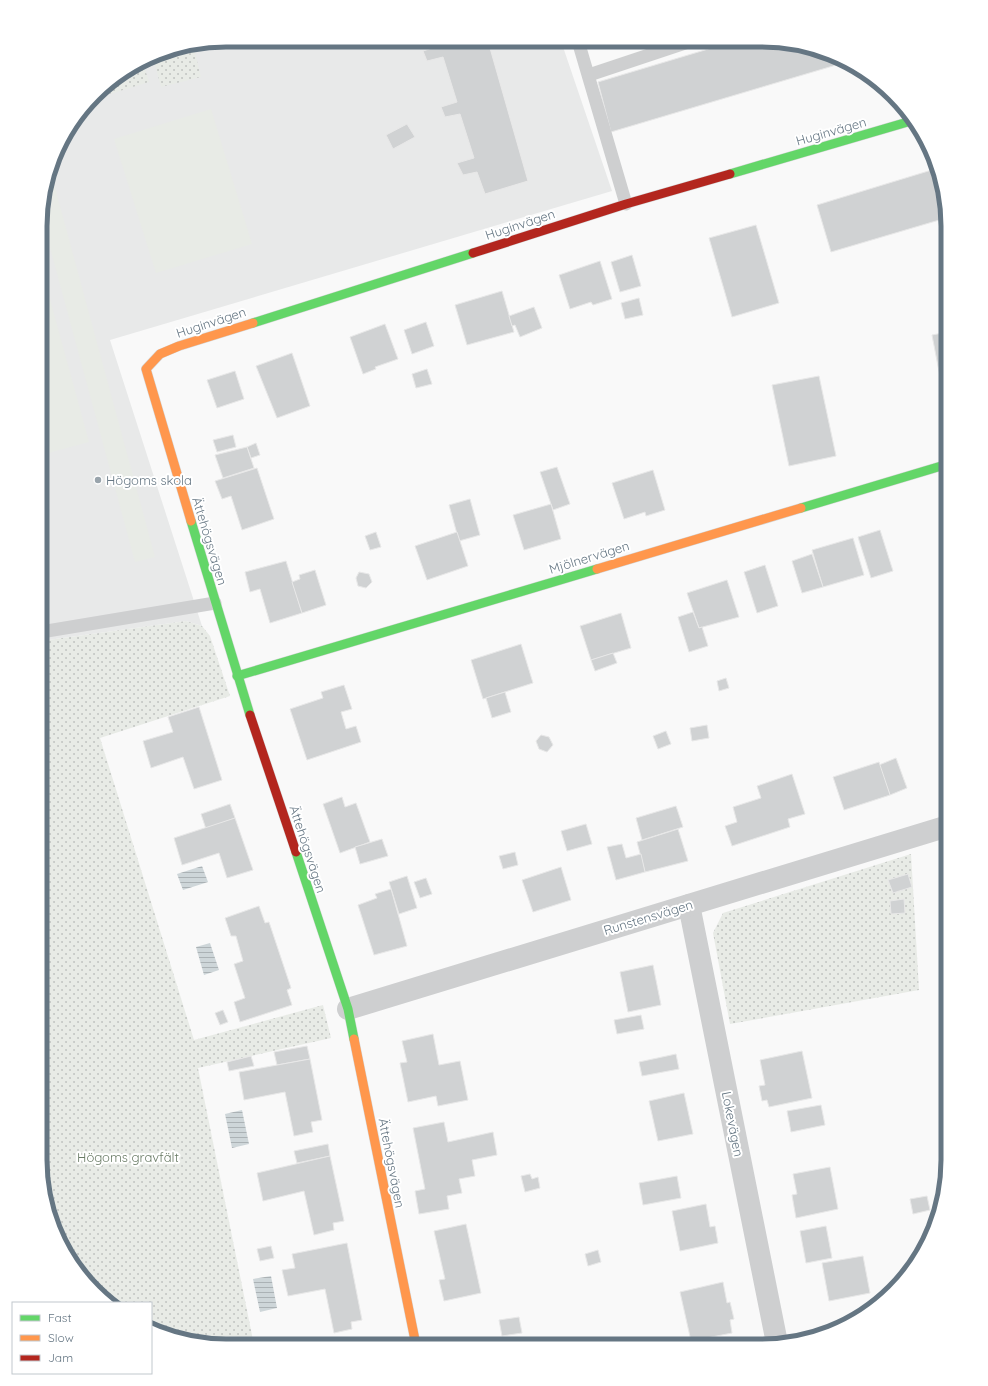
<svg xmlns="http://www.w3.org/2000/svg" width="988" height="1386" font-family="Quicksand,sans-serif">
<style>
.built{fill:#e8e9e9}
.grass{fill:#e8ebe6}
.park{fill:url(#park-dots)}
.water{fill:url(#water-rules)}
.building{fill:#d0d2d3;stroke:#e8e8e8}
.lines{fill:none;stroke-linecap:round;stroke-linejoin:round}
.fast-casing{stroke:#d5d6d7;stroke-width:10}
.slow-casing{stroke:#d5d6d7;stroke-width:10}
.jam-casing{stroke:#d5d6d7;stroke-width:10}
.lane{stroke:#cecfd0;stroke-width:13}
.street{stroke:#cecfd0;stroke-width:22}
.fast{stroke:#63d668;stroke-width:9}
.slow{stroke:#ff974d;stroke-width:9}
.jam{stroke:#b3261e;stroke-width:9}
.poi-dot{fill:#99a4ac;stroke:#fff;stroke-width:1.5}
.labels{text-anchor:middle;stroke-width:4;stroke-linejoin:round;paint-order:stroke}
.street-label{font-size:13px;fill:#657683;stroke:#fff}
.poi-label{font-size:13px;fill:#657683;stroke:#fff;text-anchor:start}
.park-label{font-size:13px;fill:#687a64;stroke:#fff}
.rim{fill:none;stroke:#657683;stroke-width:5}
</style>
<defs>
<pattern id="park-dots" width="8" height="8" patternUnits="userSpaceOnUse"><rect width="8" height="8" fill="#e8ebe6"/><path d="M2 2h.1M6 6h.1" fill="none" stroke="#c0c3c0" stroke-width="1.8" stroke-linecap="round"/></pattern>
<pattern id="water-rules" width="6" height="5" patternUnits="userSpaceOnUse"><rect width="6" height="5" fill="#ced6d9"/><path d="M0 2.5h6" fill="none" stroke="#abb2b5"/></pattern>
</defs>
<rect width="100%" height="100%" fill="#f9f9f9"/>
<path class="built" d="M226,40L561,41L612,191L110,340L202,626L186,621L41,641L42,201L65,133L103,86L166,50Z"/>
<g class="grass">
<path d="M211,109L252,244L156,273L114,139Z"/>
<path d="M51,173L155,557L135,562L42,218V201Z"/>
<path d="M42,270L89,442L41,455Z"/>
</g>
<g class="park">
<path d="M193,45L201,77L161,87L153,57L166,50Z"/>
<path d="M143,63L149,82L110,94L107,84Z"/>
<path d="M186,621L202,626L210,636L230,696L100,738L194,1040L323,1005L331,1038L198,1068L254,1345L202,1344L155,1332L151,1330V1303H109L59,1242L40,1160L41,641Z"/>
<path d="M911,854L919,990L730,1024L713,933L723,913Z"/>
</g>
<g class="water">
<path d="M202,866L208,882L183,890L177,874Z"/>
<path d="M210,943L219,970L204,975L196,947Z"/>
<path d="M242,1110L249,1144L232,1148L225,1114Z"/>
<path d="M271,1276L277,1308L260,1312L253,1279Z"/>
</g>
<g class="building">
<path d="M437,41H488L528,181L485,194L477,172L463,175L457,163L474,158L460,114L445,117L441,107L457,102L443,57L427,61L423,51L439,46Z"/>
<path d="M735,41L787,42L833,54L842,59L843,63L611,132L598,82Z"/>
<path d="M407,124L415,137L393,149L386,135Z"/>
<path d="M935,169L946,218L831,252L817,205Z"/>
<path d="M756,225L779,303L732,317L709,238Z"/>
<path d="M632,255L641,286L620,292L611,262Z"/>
<path d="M600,261L612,299L593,305L591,302L570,309L559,275Z"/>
<path d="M502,291L514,332L467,345L455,305Z"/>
<path d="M639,298L643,315L625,319L621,303Z"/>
<path d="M534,307L542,328L520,337L515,325L512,326L509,316Z"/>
<path d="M426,322L434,346L412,354L404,330Z"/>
<path d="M385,324L398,359L375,367L376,369L363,374L350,337Z"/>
<path d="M948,332V413H947L932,335Z"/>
<path d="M292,353L310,406L277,418L256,366Z"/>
<path d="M427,369L432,384L416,388L412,374Z"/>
<path d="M235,371L244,399L217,408L207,380Z"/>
<path d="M819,376L836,456L789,466L772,385Z"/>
<path d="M233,435L236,447L217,452L213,440Z"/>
<path d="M256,443L260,455L251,458L247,447Z"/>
<path d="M247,447L254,468L223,478L215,455Z"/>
<path d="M557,467L570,504L553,510L540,472Z"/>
<path d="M257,468L274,519L242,530L231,496L222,499L215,481Z"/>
<path d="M653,470L665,510L646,516L645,512L624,519L612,483Z"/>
<path d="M470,499L480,535L459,541L449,505Z"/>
<path d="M551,504L561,539L524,550L513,515Z"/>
<path d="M880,530L893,571L871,578L858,537Z"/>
<path d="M376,532L381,547L370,550L365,536Z"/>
<path d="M457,532L468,566L427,580L415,546Z"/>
<path d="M853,538L864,575L823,587L812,550Z"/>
<path d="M812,554L823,587L802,593L792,561Z"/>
<path d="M286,561L302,613L270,623L260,589L250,592L245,572Z"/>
<path d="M765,565L778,606L757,613L744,572Z"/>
<path d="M315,570L326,605L302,613L292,582L300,579L299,575Z"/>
<path d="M359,572L369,574L372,582L366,588L358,586L356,578Z"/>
<path d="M727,580L739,617L699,628L687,593Z"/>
<path d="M693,612L699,628L702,627L708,646L689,652L678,617Z"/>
<path d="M621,613L631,648L591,660L580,626Z"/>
<path d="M521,644L533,683L483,699L471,660Z"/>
<path d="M613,653L617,663L595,671L591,660Z"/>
<path d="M726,678L729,688L719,691L717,681Z"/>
<path d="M344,685L352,709L341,712L346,729L356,726L361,742L307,760L290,709L323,698L321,692Z"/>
<path d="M505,692L511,712L492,718L486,698Z"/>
<path d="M199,707L222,780L194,789L183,757L151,768L143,741L173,732L168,717Z"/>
<path d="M707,725L709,738L692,741L690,728Z"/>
<path d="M666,731L671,744L658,749L653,736Z"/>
<path d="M541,735L549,737L553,745L547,752L539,749L536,741Z"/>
<path d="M896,758L907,788L890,795L879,765Z"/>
<path d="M879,762L890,795L844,810L833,777Z"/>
<path d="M792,774L805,814L788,819L790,827L732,846L725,826L737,822L733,807L761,798L757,786Z"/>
<path d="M342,797L345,807L356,803L370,842L340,853L323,804Z"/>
<path d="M230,804L235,818L206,829L201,814Z"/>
<path d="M676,806L683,827L642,840L636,818Z"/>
<path d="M235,818L253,870L227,878L219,853L182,865L174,838Z"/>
<path d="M586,824L592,844L567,851L561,831Z"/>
<path d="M678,829L688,861L645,872L637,842Z"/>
<path d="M382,839L388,856L360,864L355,847Z"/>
<path d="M622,844L626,858L641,854L645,872L616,880L607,847Z"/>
<path d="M515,852L518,865L503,869L499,856Z"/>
<path d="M561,867L571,900L533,912L522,880Z"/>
<path d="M908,874L912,887L893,893L888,880Z"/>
<path d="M407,876L417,908L399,914L389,882Z"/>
<path d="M426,878L432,894L420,898L414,882Z"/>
<path d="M391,889L407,946L374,955L358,905L377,898L375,894Z"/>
<path d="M904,899L905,913L891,914L890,901Z"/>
<path d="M259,906L265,923L269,922L291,988L287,990L292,1005L240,1022L234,1002L245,998L234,964L243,961L236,936H231L225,918Z"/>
<path d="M653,965L661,1005L628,1012L620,972Z"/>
<path d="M223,1010L228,1022L220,1025L215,1013Z"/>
<path d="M641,1015L644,1029L617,1034L614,1020Z"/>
<path d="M433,1034L439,1065L460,1061L468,1100L438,1106L436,1096L408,1102L400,1063L407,1062L402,1041Z"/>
<path d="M307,1046L310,1059L277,1065L274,1052Z"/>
<path d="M802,1051L812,1098L769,1107L767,1100L762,1101L759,1086L765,1085L760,1060Z"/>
<path d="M676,1054L679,1069L642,1076L639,1062Z"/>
<path d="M251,1056L254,1066L229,1071L227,1062Z"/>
<path d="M310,1059L322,1120L311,1122L313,1132L294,1136L285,1092L244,1100L239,1072Z"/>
<path d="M684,1093L693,1134L658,1141L649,1101Z"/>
<path d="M821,1105L825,1125L791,1132L787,1111Z"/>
<path d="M444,1122L448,1142L493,1132L497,1155L472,1160L475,1176L459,1179L462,1193L447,1196L449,1209L419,1214L415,1191L425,1189L413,1128Z"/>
<path d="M328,1144L330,1156L297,1163L294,1151Z"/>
<path d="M330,1156L344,1221L333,1223L334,1230L314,1235L304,1191L263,1201L257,1173Z"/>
<path d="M830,1167L838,1209L796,1218L792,1195L797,1194L793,1174Z"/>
<path d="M530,1174L532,1179L538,1177L540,1188L525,1192L521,1176Z"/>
<path d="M677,1176L681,1198L643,1205L639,1183Z"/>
<path d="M927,1196L930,1210L913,1214L910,1199Z"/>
<path d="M706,1204L710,1227L715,1226L718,1243L680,1251L672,1211Z"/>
<path d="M466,1224L481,1293L444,1301L439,1280L445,1279L434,1231Z"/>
<path d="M826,1226L832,1258L806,1263L800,1231Z"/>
<path d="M347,1243L362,1320L351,1322L352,1329L334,1333L325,1289L288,1296L282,1270L295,1268L292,1254Z"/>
<path d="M271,1246L274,1258L260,1261L257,1249Z"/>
<path d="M598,1250L601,1262L588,1266L585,1254Z"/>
<path d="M863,1256L870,1293L829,1301L822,1263Z"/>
<path d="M723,1282L727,1303L730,1302L734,1319L730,1320L732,1333L691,1341L680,1292Z"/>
<path d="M519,1317L522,1333L502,1336L499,1320Z"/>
<path d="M713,1337L715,1346H687L686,1342Z"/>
</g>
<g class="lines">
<g class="fast-casing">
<g id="fast">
<path d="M730,174L911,121"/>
<path d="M253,323L473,253"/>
<path d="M801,508L948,464"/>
<path d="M191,521L250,715"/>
<path d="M237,676L597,569"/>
<path d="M296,852L348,1009L354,1039"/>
</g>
</g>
<g class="slow-casing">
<g id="slow">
<path d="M191,521L146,369L160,354L179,346L253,323"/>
<path d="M597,569L801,508"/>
<path d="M354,1039L416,1345"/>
</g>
</g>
<g class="jam-casing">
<g id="jam">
<path d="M473,253L626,204L730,174"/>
<path d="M250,715L296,852"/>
</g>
</g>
<g class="lane">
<path d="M578,41L626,204"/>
<path d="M589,75L691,41"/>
<path d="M41,632L215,603"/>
</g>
<g class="street">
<path d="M689,905L777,1343"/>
<path d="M348,1009L948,826"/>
</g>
<use href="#fast" class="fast"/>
<use href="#slow" class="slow"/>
<use href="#jam" class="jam"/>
</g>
<circle class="poi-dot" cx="98" cy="480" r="4"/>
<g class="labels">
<g class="street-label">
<text transform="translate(831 131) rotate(-16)" y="5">Huginvägen</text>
<text transform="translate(520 224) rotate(-18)" y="5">Huginvägen</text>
<text transform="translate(211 322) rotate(-18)" y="5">Huginvägen</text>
<text transform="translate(210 541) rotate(73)" y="5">Ättehögsvägen</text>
<text transform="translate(589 557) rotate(-17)" y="5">Mjölnervägen</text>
<text transform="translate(308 849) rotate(72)" y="5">Ättehögsvägen</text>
<text transform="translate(648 917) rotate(-17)" y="5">Runstensvägen</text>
<text transform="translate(733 1124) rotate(79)" y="5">Lokevägen</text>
<text transform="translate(392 1163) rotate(79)" y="5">Ättehögsvägen</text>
</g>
<g class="poi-label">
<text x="106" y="485">Högoms skola</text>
</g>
<g class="park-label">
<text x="128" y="1162">Högoms gravfält</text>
</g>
</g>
<path d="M0 0H988V1386H0ZM226 47H762A179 179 0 0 1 941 226V1160A179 179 0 0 1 762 1339H226A179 179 0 0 1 47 1160V226A179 179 0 0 1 226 47Z" fill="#fff" fill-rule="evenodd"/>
<path class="rim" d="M226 47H762A179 179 0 0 1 941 226V1160A179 179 0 0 1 762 1339H226A179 179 0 0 1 47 1160V226A179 179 0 0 1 226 47Z"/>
<rect x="12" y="1302" width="140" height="72" fill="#ffffff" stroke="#c1c8cd"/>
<rect x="20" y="1315" width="20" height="6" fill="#63d668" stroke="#c1c8cd"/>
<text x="48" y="1322" font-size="12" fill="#657683">Fast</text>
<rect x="20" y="1335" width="20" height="6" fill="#ff974d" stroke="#c1c8cd"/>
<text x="48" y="1342" font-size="12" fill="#657683">Slow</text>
<rect x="20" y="1355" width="20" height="6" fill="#b3261e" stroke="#c1c8cd"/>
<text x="48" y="1362" font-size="12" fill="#657683">Jam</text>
</svg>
